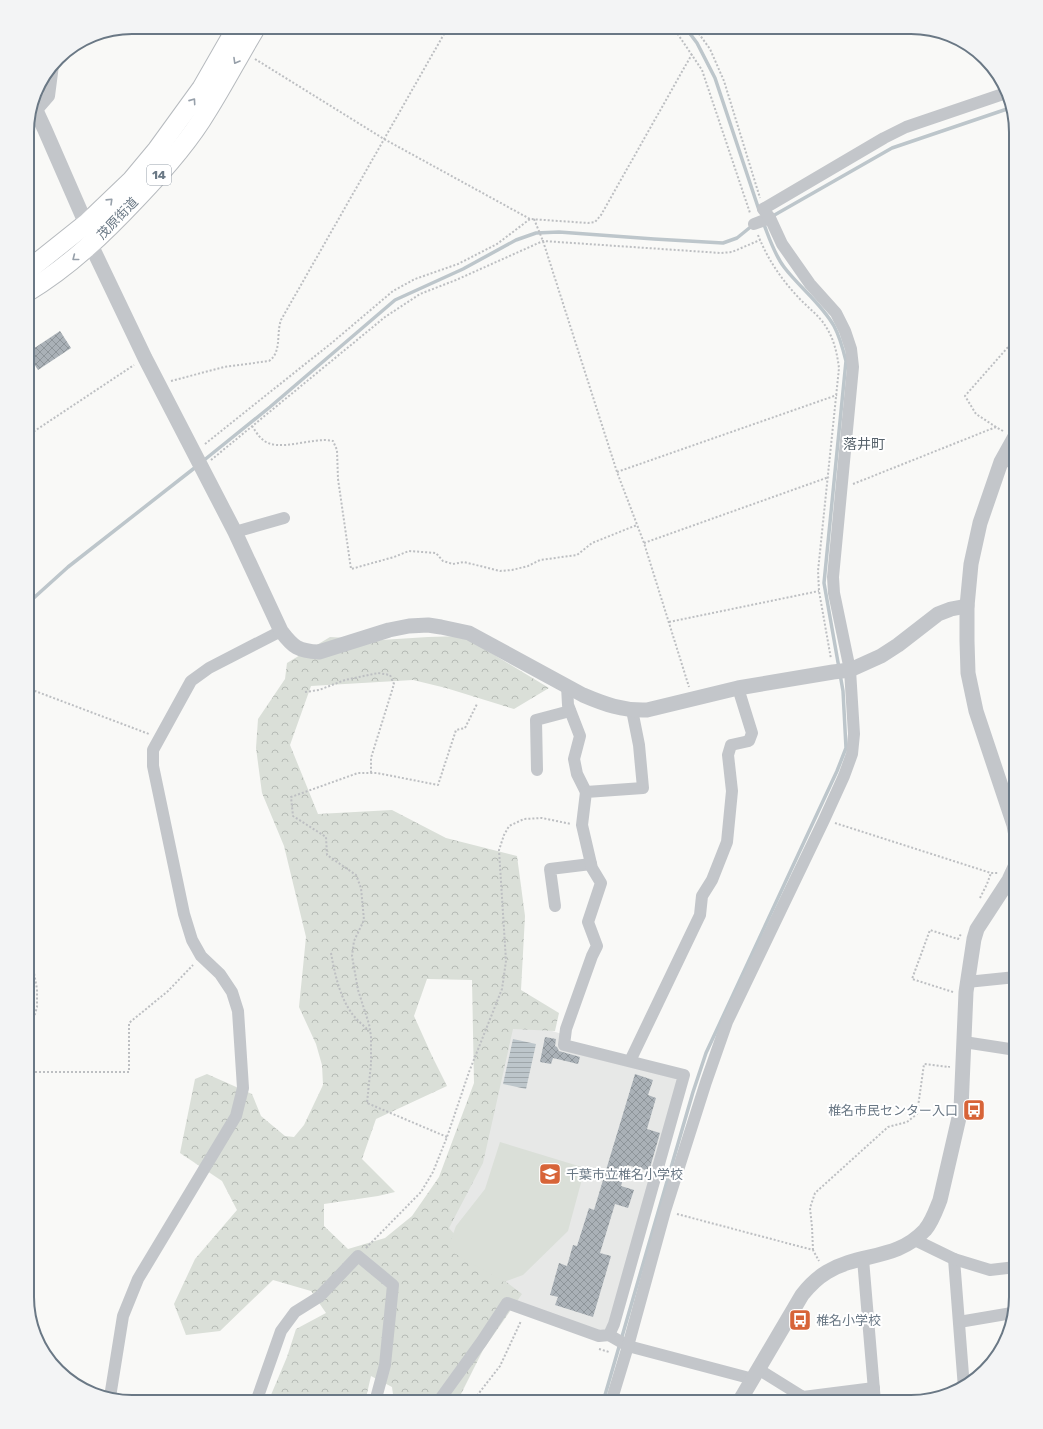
<svg xmlns="http://www.w3.org/2000/svg" width="1043" height="1429" font-family="Rubik,'Noto Sans JP',sans-serif">
<style>
.built{fill:#e7e8e7}
.forest{fill:url(#forest-crowns);fill-rule:evenodd}
.pitch{fill:#dadfd8}
.water{fill:url(#water-rules)}
.lines{fill:none;stroke-linecap:round;stroke-linejoin:round}
.stream{stroke:#bdc6cb;stroke-width:3.5}
.building{fill:url(#building-cross-hatch)}
.primary-casing{stroke:#b6babe;stroke-width:21}
.path{stroke:#bdbfc2;stroke-width:2;stroke-dasharray:2 2;stroke-linecap:butt}
.service{stroke:#c3c6ca;stroke-width:6}
.minor{stroke:#c3c6ca;stroke-width:12}
.tertiary{stroke:#c3c6ca;stroke-width:15}
.primary{stroke:#fff;stroke-width:19}
.oneway{stroke:#97a0aa}
.labels{text-anchor:middle;stroke-width:4;stroke-linejoin:round;paint-order:stroke}
.shield{fill:#fff;stroke:#97a0aa;stroke-width:1}
.shield-label{font-size:12px;font-weight:bold;fill:#6a7885}
.street-label{font-size:13px;fill:#6a7885;stroke:#fff}
.poi-label{font-size:13px;fill:#6a7885;stroke:#fff;text-anchor:start}
.neighbourhood-label{font-size:14px;fill:#57626b;stroke:#fff}
.rim{fill:none;stroke:#6a7885;stroke-width:2}
</style>
<defs>
<pattern id="forest-crowns" width="20" height="18" patternUnits="userSpaceOnUse"><rect width="20" height="18" fill="#dadfd8"/><path d="M2 6a3 3 0 1 1 6 0M12 15a3 3 0 1 1 6 0" fill="none" stroke="#b5bab5"/></pattern>
<pattern id="water-rules" width="6" height="5" patternUnits="userSpaceOnUse"><rect width="6" height="5" fill="#bdc6cb"/><path d="M0 2.5h6" fill="none" stroke="#9ea6aa"/></pattern>
<pattern id="building-cross-hatch" width="8" height="8" patternUnits="userSpaceOnUse"><rect width="8" height="8" fill="#aab1b7"/><path d="M0 0l8 8M0 8l8-8" fill="none" stroke="#8e959a"/></pattern>
</defs>
<rect width="100%" height="100%" fill="#f9f9f7"/>
<path class="built" d="M503,1016L562,1034L559,1046L677,1076L679,1082L607,1331L599,1333L416,1265Z"/>
<path class="forest" d="M463,636L549,688L514,709L446,688L413,680L311,686L290,745L318,814L392,810L446,838L517,856L525,916L521,990L559,1013L555,1031L513,1029L483,1163L449,1228L474,1257L522,1294L483,1350L457,1402H394L392,1387L371,1376L365,1402H268L287,1357L296,1329L326,1313L311,1291L273,1280L220,1331L186,1335L174,1304L195,1259L237,1210L222,1181L180,1153L195,1079L207,1074L252,1094L261,1116L285,1136L294,1137L304,1125L323,1085L322,1065L316,1044L299,1007L306,937L284,846L262,793L256,748L258,719L285,679L287,663L330,637L381,640L428,637ZM427,979L472,980L474,1083L439,1177L412,1216L385,1238L348,1249L324,1226V1204L378,1196L395,1192L362,1159L376,1119L447,1086L432,1056L414,1016Z"/>
<path class="pitch" d="M500,1142L585,1168L568,1231L523,1275L504,1282L454,1253L449,1245L456,1226L485,1189Z"/>
<path class="water" d="M513,1039L536,1044L526,1089L503,1084Z"/>
<g class="lines">
<g class="stream">
<path d="M685,27L697,43L715,78L759,210"/>
<path d="M771,217L892,148L1010,108"/>
<path d="M763,222C769,237 774,254 784,267C799,287 821,303 834,326C840,337 843,349 846,361L824,583L839,668"/>
<path d="M203,461L270,407L395,300L463,269L516,240L536,233L559,232L654,239L723,243L737,238L753,225"/>
<path d="M27,604L68,567L197,466"/>
<path d="M603,1402L693,1092L706,1053L837,771L846,748L843,691L840,674"/>
</g>
</g>
<g class="building">
<path d="M60,331L71,348L38,370L27,353Z"/>
<path d="M545,1037L556,1039L555,1046L557,1047L559,1051L580,1057L578,1064L553,1058L551,1064L540,1062Z"/>
<path d="M635,1074L653,1080L648,1095L656,1098L647,1129L660,1133L649,1171L627,1165L621,1186L634,1190L628,1208L615,1204L600,1253L611,1256L593,1317L555,1305L558,1297L550,1295L559,1263L567,1266L573,1245L577,1246L589,1208L594,1210Z"/>
</g>
<g class="lines">
<g class="primary-casing">
<g id="primary">
<path d="M27,271L86,224L132,180L157,150L202,88L237,27"/>
<path d="M27,292C69,267 104,233 137,198C163,171 188,143 207,111C224,84 239,55 256,27"/>
</g>
</g>
<g class="path">
<path d="M673,27L702,70L750,213"/>
<path d="M694,27L710,49L724,81L760,198"/>
<path d="M255,59L384,139L530,219L588,223L595,222L601,215L692,54"/>
<path d="M27,138L33,136"/>
<path d="M534,219L543,241L617,472L644,543L689,687"/>
<path d="M758,235C767,258 781,279 798,297C807,307 820,316 826,327C834,339 837,353 839,368L818,571L819,591L831,659"/>
<path d="M171,381L224,367L269,361C282,352 276,334 281,320L448,27"/>
<path d="M252,426C255,430 258,436 262,439C277,454 313,436 333,441L337,450L338,479L351,569L394,557L409,551L436,553L443,561L453,564L464,562L500,571L512,570L528,566L540,560L577,555L592,543L637,525"/>
<path d="M996,427L976,414L965,396L1009,346L1016,349"/>
<path d="M27,436L134,365"/>
<path d="M205,444L334,341L393,291L415,279L458,264L497,244L530,219"/>
<path d="M211,460L385,317L420,294L456,280L543,241L721,253L732,252L760,240"/>
<path d="M617,472L837,395"/>
<path d="M853,484L996,427L1003,431"/>
<path d="M644,543L829,477"/>
<path d="M669,622L819,591"/>
<path d="M27,688L149,734"/>
<path d="M305,692L319,690L345,680L378,673L390,675L394,684L371,758V773"/>
<path d="M835,823L991,873H998"/>
<path d="M980,898L987,884L991,873"/>
<path d="M331,953C335,975 340,998 353,1015C358,1021 364,1026 369,1031"/>
<path d="M953,992L912,979L930,930L958,939L961,934"/>
<path d="M27,1042L37,1007V989L27,936"/>
<path d="M27,1072H129V1023L168,991L193,965"/>
<path d="M447,1137L367,1103L371,1064V1036L369,1024L358,990L352,956L354,941L364,920L361,888L356,875L327,855L326,837L293,816L291,797L358,773H377L438,785L456,730L465,728L477,704"/>
<path d="M677,1214L813,1250L819,1261"/>
<path d="M366,1248L421,1192L433,1172L447,1137L469,1072L502,989L506,961L499,850L504,835L509,826L524,819L542,818L571,824"/>
<path d="M813,1250L812,1227L810,1208L815,1193L888,1127L907,1122L917,1114L924,1064L949,1067V1066"/>
<path d="M599,1349L609,1352"/>
<path d="M472,1402L500,1366L521,1321"/>
</g>
<path class="service" d="M1001,462L1016,467"/>
<g class="minor">
<path d="M36,111L49,96L53,65"/>
<path d="M754,224L770,218"/>
<path d="M235,532L284,518"/>
<path d="M567,686L568,705L580,736L574,759L577,774L586,792"/>
<path d="M537,770L536,720L570,711"/>
<path d="M555,906L550,869L591,864"/>
<path d="M967,982L1016,977"/>
<path d="M964,1042L1016,1050"/>
<path d="M630,1061L700,915L702,896L712,880L727,842L732,791L728,755L731,745L749,741L752,733L738,688"/>
<path d="M915,1240L954,1259L964,1388"/>
<path d="M863,1259L875,1402"/>
<path d="M954,1259L990,1270L1016,1267"/>
<path d="M959,1322L1012,1313"/>
<path d="M609,1335L628,1346L753,1379"/>
<path d="M758,1369L803,1397L874,1388"/>
<path d="M110,1397L123,1316L138,1279L236,1116L243,1088L238,1011L232,992L220,974L201,956L192,940L184,914L153,766V750L191,681L209,668L281,631"/>
<path d="M256,1402L281,1331L295,1312L319,1297L358,1256L393,1285L385,1365L375,1402"/>
<path d="M438,1402L482,1341L507,1303L599,1336L609,1335L614,1324L684,1075L564,1045L566,1029L592,956L597,946L588,922L601,883L592,868L582,825L586,792L643,788L639,745L632,710"/>
<path d="M611,1402L628,1346L665,1211L706,1082L727,1022L824,820L844,776L852,754L854,734L850,670L834,593L833,577L853,367L851,349L845,331L836,313L810,284L782,244L770,218L763,209L884,138L906,127L1006,93"/>
</g>
<g class="tertiary">
<path d="M33,104L45,130L86,224L91,245L145,358L235,532L281,631C293,647 298,651 319,652L389,630L409,626L428,625L441,627L469,633L583,695C604,704 623,711 647,710L738,688L833,672L850,670L881,656L898,645L938,614L951,609L967,606"/>
<path d="M1016,836L1014,825L976,711L968,673L967,641V606L971,564L980,523L1001,462L1016,435"/>
<path d="M739,1402L802,1295C809,1286 817,1278 827,1272C860,1252 896,1261 925,1230C932,1222 936,1210 940,1200L961,1109L966,992L974,939L977,929L1009,880L1016,865"/>
</g>
<use href="#primary" class="primary"/>
</g>
<defs><path id="oneway-chevron" d="M-2-3.5L2.5 0L-2 3.5" fill="none" stroke-width="1.6" stroke-linecap="round" stroke-linejoin="round"/></defs>
<g class="oneway">
<use href="#oneway-chevron" transform="translate(236 61) rotate(120)"/>
<use href="#oneway-chevron" transform="translate(193 101) rotate(-55)"/>
<use href="#oneway-chevron" transform="translate(110 201) rotate(-44)"/>
<use href="#oneway-chevron" transform="translate(75 258) rotate(142)"/>
</g>
<defs>
<g id="bus-square" transform="scale(1.15)"><rect x="-9" y="-9" width="18" height="18" rx="4" fill="#d76438" stroke="#fff"/><path d="M-5-6H5V4H4V6H2V4H-2V6H-4V4H-5ZM-3.5-4V0h7V-4ZM-3.5 1.2v1.5H-2V1.2ZM2 1.2v1.5H3.5V1.2Z" fill="#fff"/></g>
<g id="school-square" transform="scale(1.15)"><rect x="-9" y="-9" width="18" height="18" rx="4" fill="#d76438" stroke="#fff"/><path d="M0-5L7-2L0 1L-7-2ZM-4 1L0 2.5L4 1V4Q0 6-4 4Z" fill="#fff"/></g>
</defs>
<g fill-rule="evenodd">
<use href="#bus-square" x="974" y="1110"/>
<use href="#school-square" x="550" y="1174"/>
<use href="#bus-square" x="800" y="1320"/>
</g>
<g class="labels">
<rect class="shield" x="147" y="165" width="24" height="20" rx="3"/>
<g class="shield-label">
<text x="159" y="179">14</text>
</g>
<g class="street-label">
<text transform="translate(117 218) rotate(-46)" y="5">茂原街道</text>
</g>
<g class="poi-label">
<text x="958" y="1115" text-anchor="end">椎名市民センター入口</text>
<text x="566" y="1179">千葉市立椎名小学校</text>
<text x="816" y="1325">椎名小学校</text>
</g>
<g class="neighbourhood-label">
<text x="864" y="449">落井町</text>
</g>
</g>
<path d="M0 0H1043V1429H0ZM132 34H911A98 98 0 0 1 1009 132V1297A98 98 0 0 1 911 1395H132A98 98 0 0 1 34 1297V132A98 98 0 0 1 132 34Z" fill="#f3f4f5" fill-rule="evenodd"/>
<path class="rim" d="M132 34H911A98 98 0 0 1 1009 132V1297A98 98 0 0 1 911 1395H132A98 98 0 0 1 34 1297V132A98 98 0 0 1 132 34Z"/>
</svg>
